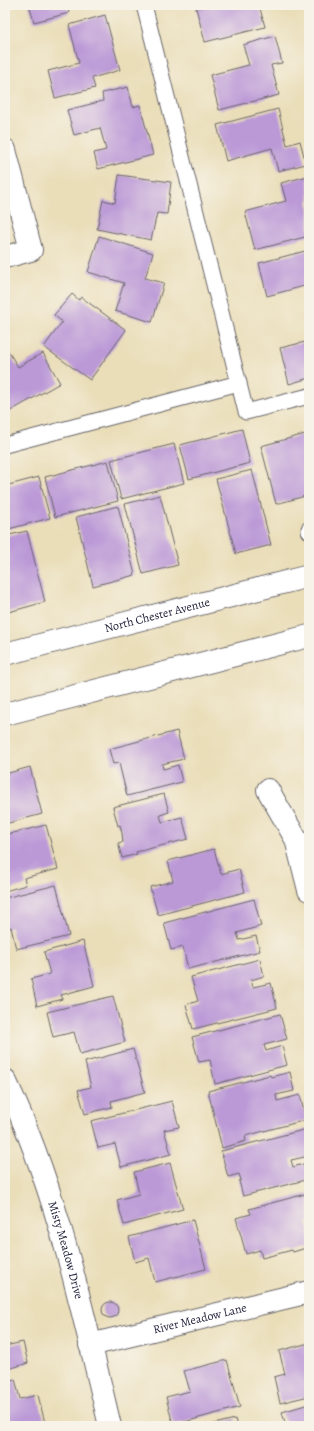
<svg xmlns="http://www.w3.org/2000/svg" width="314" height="1431" font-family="Alegreya,serif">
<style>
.building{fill:#bb99d7}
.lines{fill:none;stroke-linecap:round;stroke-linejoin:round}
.service-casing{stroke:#686467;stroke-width:17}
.minor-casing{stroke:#686467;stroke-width:24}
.secondary-casing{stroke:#686467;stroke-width:24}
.service{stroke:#fff;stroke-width:15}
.minor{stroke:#fff;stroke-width:22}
.secondary{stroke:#fff;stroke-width:22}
.labels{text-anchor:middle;stroke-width:3;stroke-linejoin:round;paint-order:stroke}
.street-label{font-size:12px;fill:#22223b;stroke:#f7f3e8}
</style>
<rect width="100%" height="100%" fill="#f7f3e8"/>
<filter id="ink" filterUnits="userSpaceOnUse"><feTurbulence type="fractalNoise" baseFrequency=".025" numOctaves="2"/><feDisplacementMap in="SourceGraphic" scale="8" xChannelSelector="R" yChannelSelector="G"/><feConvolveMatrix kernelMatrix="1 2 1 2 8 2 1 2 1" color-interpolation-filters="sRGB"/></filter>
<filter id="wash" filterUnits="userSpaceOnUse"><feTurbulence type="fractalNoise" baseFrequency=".012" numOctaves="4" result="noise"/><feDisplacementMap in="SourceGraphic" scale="16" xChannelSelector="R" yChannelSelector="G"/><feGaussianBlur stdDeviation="0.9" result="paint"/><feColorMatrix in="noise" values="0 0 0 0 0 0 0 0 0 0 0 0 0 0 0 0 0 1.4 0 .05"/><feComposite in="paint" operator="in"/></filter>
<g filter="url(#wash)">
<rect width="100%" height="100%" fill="#eadeb9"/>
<g id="blocks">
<g class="building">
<path d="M29,5H67L69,13L34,22Z"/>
<path d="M209,5H259L265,27L205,42L196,8Z"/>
<path d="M105,15L120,70L92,78L95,88L55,98L48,71L79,63L69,25Z"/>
<path d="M275,36L282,63L271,65L279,95L219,110L210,75L249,65L243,45Z"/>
<path d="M128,87L133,107L140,105L153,155L98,169L94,153L106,150L100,128L74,135L67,110L103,101L102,93Z"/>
<path d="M278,109L287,145L300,141L306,164L278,171L272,148L226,161L217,125Z"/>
<path d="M119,175L171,182L167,214L157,213L151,240L97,229L103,200L115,203Z"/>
<path d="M308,176L309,202H307L309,208V236L255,250L245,212L286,201L281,183Z"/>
<path d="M99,236L153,253L145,278L164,283L152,322L115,311L124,283L88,272Z"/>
<path d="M309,250V289L308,285L267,296L259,263Z"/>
<path d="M72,294L79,300L81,297L126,330L90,380L44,347L62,322L54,315Z"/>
<path d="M309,341V378L289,384L280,348Z"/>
<path d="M8,351L18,367L43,353L60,383L5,414V353Z"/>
<path d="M242,429L250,463L189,479L180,445Z"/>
<path d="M309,433V495L276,504L261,446Z"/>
<path d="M174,444L184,483L121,499L111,460Z"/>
<path d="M108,461L118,501L55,517L45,477Z"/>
<path d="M252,470L271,545L236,554L216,479Z"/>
<path d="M39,477L50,518L5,530V486Z"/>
<path d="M160,495L178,565L143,574L125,504Z"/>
<path d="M118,506L135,575L93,586L76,517Z"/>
<path d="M27,531L45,602L5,613V536Z"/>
<path d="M177,731L184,759L162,764L163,769L178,765L182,782L127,796L119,763L113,764L109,749Z"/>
<path d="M30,767L42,814L5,824V774Z"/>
<path d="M164,794L169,812L160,815L162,822L182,817L188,839L136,852L137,854L122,858L118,843L123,842L122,833L120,825L118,826L113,807Z"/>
<path d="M46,825L58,869L24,878L26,885L5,891V862H6L5,835Z"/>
<path d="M214,849L221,874L239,869L245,892L158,915L150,887L173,881L168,861Z"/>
<path d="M56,885L69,936L16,949L11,927L5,929V898Z"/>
<path d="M254,899L261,926L237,933L239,940L256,936L260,951L188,969L183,947L171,950L164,923Z"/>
<path d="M83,941L94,986L61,995L62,999L37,1006L31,979L50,974L44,952Z"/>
<path d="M260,959L264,976L251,980L253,987L271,983L277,1008L193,1029L186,1005L198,1001L191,977Z"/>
<path d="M113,996L125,1042L80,1054L74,1032L53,1037L47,1012Z"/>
<path d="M280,1014L287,1039L264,1045L266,1051L282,1046L287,1065L215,1084L210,1060L199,1062L192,1037Z"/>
<path d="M133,1049L145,1092L111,1101L112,1107L85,1114L78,1090L91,1087L85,1062Z"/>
<path d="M290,1072L294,1091L276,1095L277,1101L300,1095L306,1120L245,1136L246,1141L222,1148L208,1091L270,1075L271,1077Z"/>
<path d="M172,1101L179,1127L164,1130L171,1154L121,1167L115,1144L98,1148L91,1121Z"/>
<path d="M307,1129L309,1136V1156L291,1160L293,1167L307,1163L309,1179L243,1196L239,1181L241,1180L239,1174L228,1177L221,1151Z"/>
<path d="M170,1163L183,1209L124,1225L117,1200L139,1194L134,1172Z"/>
<path d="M309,1193V1222H307L309,1229V1247L293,1252L292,1250L262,1258L260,1250L246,1254L236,1218L251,1214L249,1209Z"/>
<path d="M193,1220L206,1269L155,1282L149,1258L135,1262L129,1237Z"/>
<circle cx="110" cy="1310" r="8"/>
<path d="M23,1342L28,1363L5,1370V1346Z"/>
<path d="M309,1343V1396L280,1403L274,1377L285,1374L279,1351Z"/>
<path d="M227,1360L240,1407L173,1425L166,1397L190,1391L184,1371Z"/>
<path d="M15,1379L20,1399L38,1395L45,1423L35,1426H5V1382Z"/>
<path d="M309,1404V1426H286L282,1412Z"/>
<path d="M235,1419L237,1426H210V1425Z"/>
</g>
</g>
</g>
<g filter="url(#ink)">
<use href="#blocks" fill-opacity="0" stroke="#686467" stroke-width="1"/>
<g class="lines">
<g class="service-casing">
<g id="service">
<path d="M144,5L246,412L309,396"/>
<path d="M5,445L239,383"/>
<path d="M309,529V531"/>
</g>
</g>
<g class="minor-casing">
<g id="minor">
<path d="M5,150L31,250L5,257"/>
<path d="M268,790L296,839L309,890"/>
<path id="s1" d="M5,1080C57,1189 82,1309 110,1426"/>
<path id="s2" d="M90,1345L309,1292"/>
</g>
</g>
<g class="secondary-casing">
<g id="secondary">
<path id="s3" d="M5,654L309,576"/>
<path d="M5,714L309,636"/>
</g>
</g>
<use href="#service" class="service"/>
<use href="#minor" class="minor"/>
<use href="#secondary" class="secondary"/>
</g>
</g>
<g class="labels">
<g class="street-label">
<text dy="4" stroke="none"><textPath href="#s3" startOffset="157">North Chester Avenue</textPath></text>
<text dy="4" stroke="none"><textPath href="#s1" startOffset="181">Misty Meadow Drive</textPath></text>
<text dy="4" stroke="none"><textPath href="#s2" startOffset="113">River Meadow Lane</textPath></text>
</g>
</g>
<rect width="314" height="1431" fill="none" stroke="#f7f3e8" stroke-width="20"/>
</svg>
